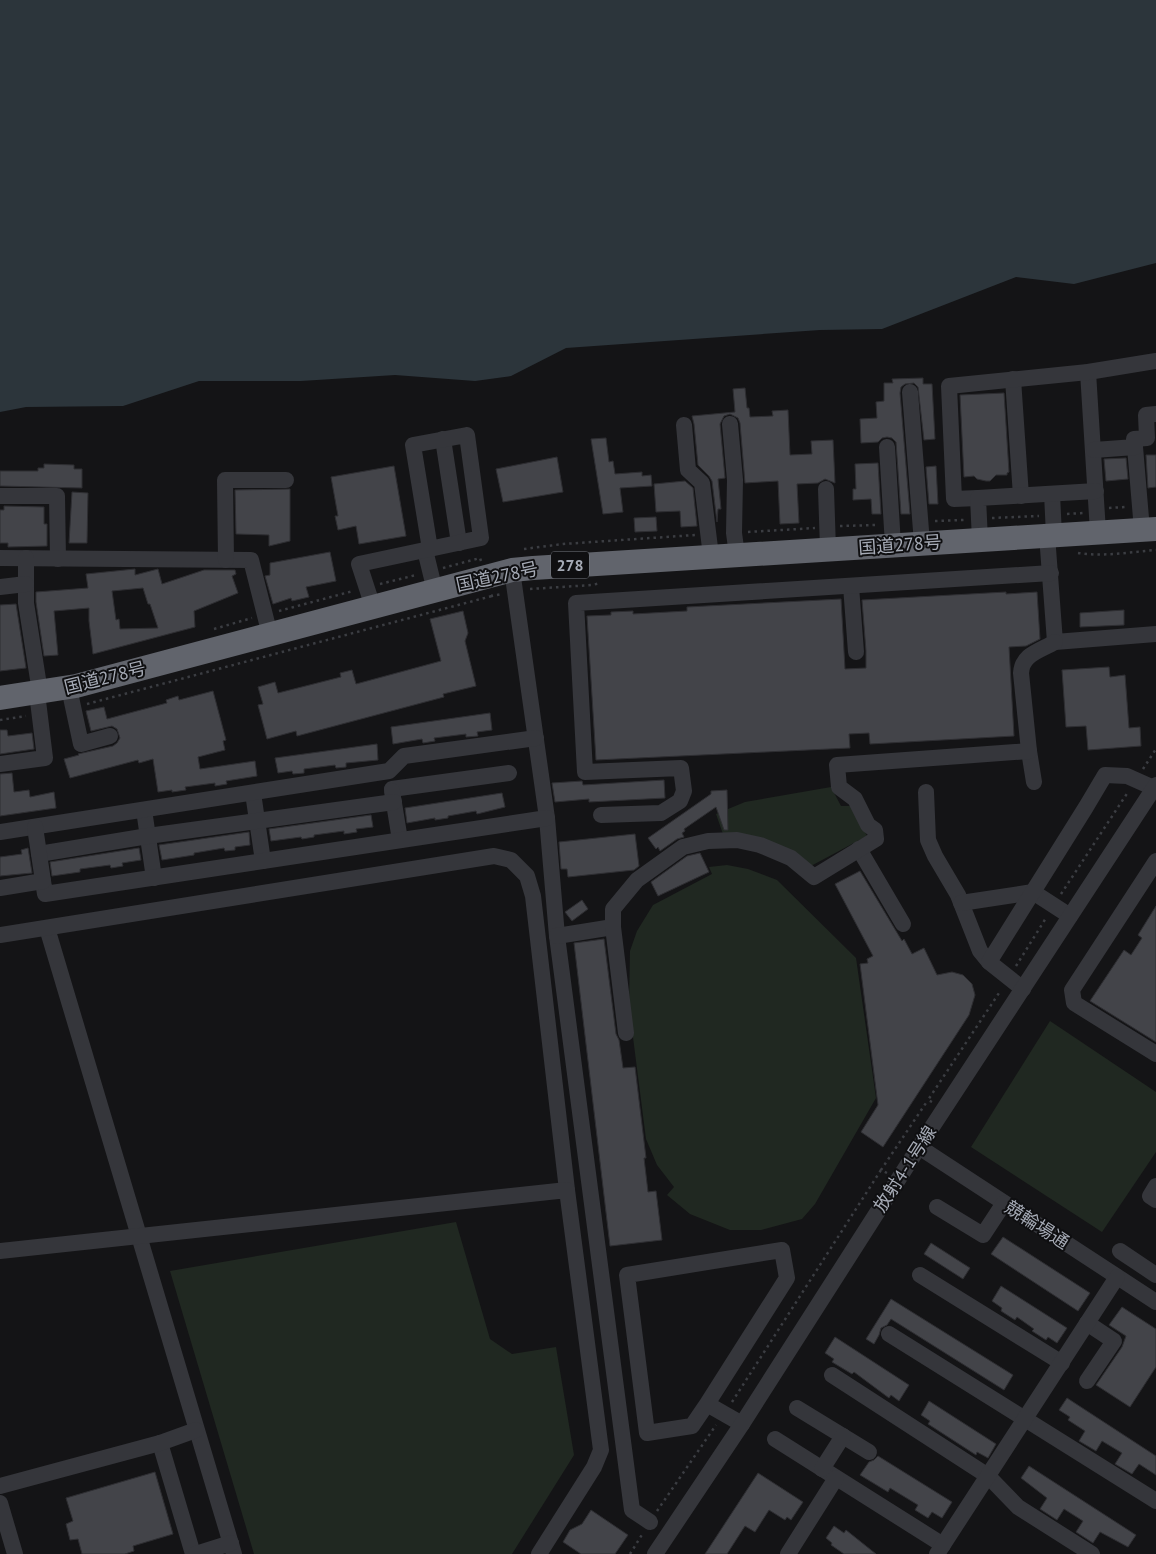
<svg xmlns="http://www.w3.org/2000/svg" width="1156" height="1554" font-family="'PT Sans','Noto Sans JP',sans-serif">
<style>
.green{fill:#202821}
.water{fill:#2c353b}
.building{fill:#434449;stroke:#2e2e32;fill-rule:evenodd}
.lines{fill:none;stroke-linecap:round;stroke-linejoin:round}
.path{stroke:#3b3d42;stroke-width:2.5;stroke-dasharray:2.5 4;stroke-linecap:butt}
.minor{stroke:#35363b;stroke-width:16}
.highway{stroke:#61646c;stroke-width:24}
.labels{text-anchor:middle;stroke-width:4;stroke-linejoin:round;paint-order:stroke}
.shield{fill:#0f0f11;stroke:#797c84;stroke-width:1}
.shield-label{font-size:16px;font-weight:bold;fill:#a6abb6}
.street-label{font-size:18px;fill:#a6abb6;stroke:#0f0f11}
</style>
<rect width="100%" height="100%" fill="#141416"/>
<g class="green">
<path d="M831,787L841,806H852L867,836L809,867L723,834L716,814L745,802Z"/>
<path d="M727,865L748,869L777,880L856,958L876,1098L815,1204L802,1219L761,1230H730L690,1214L667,1195L674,1187L657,1165L646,1139L629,1006L630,951L637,931L653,905L712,874L709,867Z"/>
<path d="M1050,1021L1156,1092V1152L1102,1232L971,1147Z"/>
<path d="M456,1222L490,1339L512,1354L556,1347L574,1455L512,1554H254L170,1271Z"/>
</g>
<path class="water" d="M0,0H1156V263L1074,284L1016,277L882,329L820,330L566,348L511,376L475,381L395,375L301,381H199L123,406L26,407L0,412Z"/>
<g class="building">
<path d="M923,378V384H932L935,439L924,440L918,387L914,383L905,384L901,387L900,393L910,514H901L896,442L892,438L887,437L882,438L878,442L861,443L860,419L877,418L876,402L884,401V383H893L892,379Z"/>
<path d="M745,388L747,408H749L750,417L773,416L772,411L788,410L790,455L812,454L811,441L833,440L835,483L825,479L818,483L797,484L799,523L780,524L778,481L745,483L740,423L738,418L730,414L724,416L720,424L725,478L718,479L721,509H718L717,522L712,481L709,476L698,465L694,424L692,416L735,412L733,389Z"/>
<path d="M1004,393L1009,472L1007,473V475H996L990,481H986L977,479L974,476L964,477L960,395Z"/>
<path d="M606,438L609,462L613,461L615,474L642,472V476L651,475L652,486L620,488L623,512L603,514L591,439Z"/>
<path d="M1146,455H1156V487L1148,488Z"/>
<path d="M557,457L563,492L503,502L496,469Z"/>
<path d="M1126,458L1128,479L1106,481L1104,459Z"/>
<path d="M878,463L881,514H872L871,499L853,500V489H856L855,464Z"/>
<path d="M44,464L74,465V469H82V488L0,486V471H38V468H44Z"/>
<path d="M394,466L406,536L359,544L356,526L338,530L335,516H338L331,477Z"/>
<path d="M936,466L938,504H929L926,467Z"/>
<path d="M685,481L693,488L697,526L681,527L680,511L656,512L654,484Z"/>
<path d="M290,489V541L269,546V535L236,534L235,490Z"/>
<path d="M72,492L88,493L87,543H69Z"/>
<path d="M4,506L44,507V524H47V546L8,547V543H0V510H4Z"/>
<path d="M656,517L657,531L635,532L634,518Z"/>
<path d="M330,552L336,581L306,587L309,597L292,601L291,598L273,604L265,576L270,575V563Z"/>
<path d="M135,569V575L158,569L162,584L204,570H235L236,574L232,576L238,593L194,611L195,627L93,654L89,621V608L54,611L58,655L44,656L36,602V592L88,588L86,574ZM143,588L148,604H150L158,628L120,629L119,619L116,620L112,591Z"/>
<path d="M1006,592V594L1037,592L1040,639L1026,646L1009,647L1014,736L870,744L869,733L849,734L850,748L596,760L587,616L611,615V612L633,611V614L687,611V607L841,599L845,669L866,668V651L862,600Z"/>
<path d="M16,604L26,668L0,671V605Z"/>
<path d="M1124,610V625L1080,627V613Z"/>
<path d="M463,611L468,633L465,641L476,686L443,694L444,697L297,736L296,731L267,739L258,705L263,704L258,687L275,682L278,693L341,677L340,673L352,670L356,684L441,661L430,619Z"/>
<path d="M1109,667L1110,677L1125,675L1129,728L1140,727L1141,746L1088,750L1086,726L1066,727L1062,670Z"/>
<path d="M213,691L226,740L223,741L225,750L198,757L200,769L255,761L257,776L226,781L227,784L215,786V783L185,787L186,790L172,792V790L158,792L153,759L139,763L138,760L70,778L64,759L79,755L78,754L113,746L117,743L120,738L117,729L112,726L91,731L86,711L104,707L107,719L167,703L166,700L178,696L179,700Z"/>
<path d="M490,713L492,730L477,732L478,736L466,737V734L434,738L435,741L423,743L422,739L393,744L391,727Z"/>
<path d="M0,730H7L8,736L32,733L34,749L0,754Z"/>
<path d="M377,744L378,760L346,763V767L336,768L335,765L304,769V773L293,774L292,771L278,773L275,758Z"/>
<path d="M12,773L14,792L29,790L30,797L54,792L56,808L0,816V774Z"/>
<path d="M664,780L665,798L589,802V799L555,802L552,783L582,781L583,785Z"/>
<path d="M727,790L728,830H724L716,807L684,829L685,831L682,833L684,837L677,839L660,851L658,847L656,849L648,838L711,794V791Z"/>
<path d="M502,793L505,807L477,814L476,811L448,816V818L435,820V818L407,823L405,808Z"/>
<path d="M371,815L373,827L356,829L357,832L344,834V831L314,835V837L302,839L301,837L271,841L269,829Z"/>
<path d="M249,832L250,845L235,847V850L225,851L224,848L194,853V855L162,860L159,845Z"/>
<path d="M635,834L639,866L634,870L568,877L567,869H561L559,842Z"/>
<path d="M28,848L32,873L0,876V857L22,854L21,850Z"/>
<path d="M139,848L141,860L122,863L123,866L111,868L110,865L80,869V872L52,876L50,862Z"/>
<path d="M700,853L709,872L658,896L651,882L687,856Z"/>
<path d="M860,871L902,941L904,939L912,954L924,948L937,975L952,972L963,975L972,984L975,995L969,1015L883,1147L861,1132L878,1105L860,964L868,963L867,959L873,956L835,884Z"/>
<path d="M582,900L588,909L572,921L565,912Z"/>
<path d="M1156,906V1042L1090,1001L1124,950L1131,955L1142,938L1138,935Z"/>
<path d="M604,939L616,1034L619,1040L623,1068L635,1067L646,1158H644L648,1192L656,1191L662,1240L610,1246L574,943Z"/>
<path d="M1003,1237L1090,1293L1078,1311L991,1254Z"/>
<path d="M931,1243L970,1268L963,1279L924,1254Z"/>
<path d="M1001,1286L1067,1328L1057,1343L1048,1337L1046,1340L1032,1331L1034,1329L1017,1317L1015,1320L1001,1311L1002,1308L992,1301Z"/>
<path d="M891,1299L1013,1375L1004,1390L891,1319L887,1325L881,1328L879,1335L874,1344L866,1339Z"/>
<path d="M1122,1307L1156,1329V1367L1130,1407L1096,1385L1122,1347L1126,1336L1109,1325Z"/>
<path d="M835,1337L909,1385L899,1401L891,1395L889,1398L854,1372L852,1374L832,1362L834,1359L825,1353Z"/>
<path d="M1067,1398L1156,1456V1475L1139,1464L1132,1474L1115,1464L1122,1453L1102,1441L1096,1451L1079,1441L1085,1431L1068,1420L1070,1417L1059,1410Z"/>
<path d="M929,1401L996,1444L988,1458L977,1452L976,1455L928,1424L930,1421L921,1415Z"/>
<path d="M878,1456L952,1502L942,1518L932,1512L928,1518L915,1510L918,1505L890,1488L888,1492L860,1475L869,1462L874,1460Z"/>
<path d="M1029,1466L1136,1535L1128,1547L1100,1532L1093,1543L1076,1532L1083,1521L1064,1509L1057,1520L1040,1509L1047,1498L1021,1478Z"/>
<path d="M155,1472L173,1534L133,1546L134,1551L125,1554H82L78,1539L70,1540L66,1524L73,1521L66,1498Z"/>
<path d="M758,1473L803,1502L791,1520L787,1517L785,1520L769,1510L755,1532L745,1526L727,1554H705Z"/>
<path d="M591,1510L628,1535L615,1554H581L563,1542L570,1530L582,1524Z"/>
<path d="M834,1526L844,1533L846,1530L876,1554H844L831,1545L832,1543L826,1538Z"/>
</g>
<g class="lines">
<g class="path">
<path d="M1109,508L1126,507"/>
<path d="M1067,514L1084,513"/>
<path d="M992,518L1039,516"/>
<path d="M935,521L964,520"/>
<path d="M840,526L877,525"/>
<path d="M748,532L815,528"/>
<path d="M524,549L563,544L695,535"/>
<path d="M1078,553C1104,557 1130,552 1156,550"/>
<path d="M443,568L480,558L481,561"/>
<path d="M380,584L416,575"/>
<path d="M530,589L592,585L601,583"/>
<path d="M491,595L492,596L502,594"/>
<path d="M279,611L353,591"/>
<path d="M214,629L252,618"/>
<path d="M87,704L492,596"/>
<path d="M0,720L26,716"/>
<path d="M1143,769L1156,749"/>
<path d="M1061,894L1128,792"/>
<path d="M1016,966L1046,918"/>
<path d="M932,1102L928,1100L1001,990"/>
<path d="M887,1173L881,1170L928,1100"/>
<path d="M732,1402L881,1170"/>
<path d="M657,1511L716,1425"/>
<path d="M630,1554L643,1533"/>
</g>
<g class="minor">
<path d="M1088,372L1098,532"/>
<path d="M1013,379L1021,496"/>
<path d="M910,392L922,543"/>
<path d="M730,424L735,480L734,533L737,555"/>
<path d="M684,425L688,470L702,483L711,556"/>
<path d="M443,439L459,543"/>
<path d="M887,447L893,545"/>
<path d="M1135,447L1142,530"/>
<path d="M1094,450L1135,447L1134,439L1147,438L1146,415L1156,414"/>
<path d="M826,489L828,549"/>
<path d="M1052,494L1054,535"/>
<path d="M0,496H57L58,559"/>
<path d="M978,498L954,499L949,386L1088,372L1156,361"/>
<path d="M1047,535L1055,642L1156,634"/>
<path d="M980,540L978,498L1096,491"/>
<path d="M425,550L435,591"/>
<path d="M0,558L251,560L270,635"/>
<path d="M26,558V603L40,692"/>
<path d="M226,560L225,480H286"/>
<path d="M512,570L547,818L557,936L632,1510L650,1522"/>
<path d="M851,586L856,652"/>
<path d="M0,587L26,584"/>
<path d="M373,607L359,564L481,538L467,435L413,445L430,549"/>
<path d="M69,688L81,744L110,736"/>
<path d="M1029,751L1034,782"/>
<path d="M0,764L45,758L37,693"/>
<path d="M392,789L509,773"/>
<path d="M392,791L400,840"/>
<path d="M926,792L928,840L935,856L958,895L980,951L989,962"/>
<path d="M253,793L263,861"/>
<path d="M144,810L154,878"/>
<path d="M601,815L661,813L680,801L684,791L681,768L585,772L576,603L1051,573"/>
<path d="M0,832L389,771L404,756L536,738"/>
<path d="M859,849L903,924"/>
<path d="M39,854L148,836L394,802"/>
<path d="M1156,861L1072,990L1074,1003L1156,1054"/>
<path d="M43,881L45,894L547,818"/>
<path d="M0,888L43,881L35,827"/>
<path d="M961,903L1033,892L1070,916"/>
<path d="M47,928L234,1554"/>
<path d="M0,935L494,856L511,860L527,876L533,896L567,1190"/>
<path d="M557,936L613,927"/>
<path d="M1023,989L989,962L1086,807L1105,775L1127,776L1154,788"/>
<path d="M626,1033L613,927V909L637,880L683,847L708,841L737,840L760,845L791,858L814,877L876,839L875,830L868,825L855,799L839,787L837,765L1029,751L1021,673C1022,654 1040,651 1055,642"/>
<path d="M919,1147L1156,1302"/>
<path d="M1156,1186L1150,1196L1156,1200"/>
<path d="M937,1207L983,1235L1004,1203"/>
<path d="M0,1251L567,1190L601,1450L594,1467L539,1554"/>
<path d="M1120,1251L1156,1275"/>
<path d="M920,1275L1062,1363"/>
<path d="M889,1334L1156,1501"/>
<path d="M832,1375L988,1476L1018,1507L1092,1554"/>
<path d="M1087,1381L1114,1341L1087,1323"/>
<path d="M707,1404L692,1426L647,1433L627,1275L782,1250L787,1278L707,1404L742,1424"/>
<path d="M797,1408L869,1452"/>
<path d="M775,1439L943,1545"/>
<path d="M160,1443L193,1554"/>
<path d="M822,1469L843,1436"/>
<path d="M0,1486L160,1443L196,1430"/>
<path d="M0,1503L15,1554"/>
<path d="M196,1554L231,1543"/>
<path d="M655,1554L742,1424L919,1147L1156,785"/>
<path d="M788,1554L836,1478"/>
<path d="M937,1554L1117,1277"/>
</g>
<path class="highway" d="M0,698L76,686L512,570L533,568L1156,529"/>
</g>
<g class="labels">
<rect class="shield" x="551" y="551.5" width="38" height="27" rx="4"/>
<g class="shield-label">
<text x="570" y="571">278</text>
</g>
<g class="street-label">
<text transform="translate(900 545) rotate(-4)" y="6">国道278号</text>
<text transform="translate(497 577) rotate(-12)" y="6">国道278号</text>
<text transform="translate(105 678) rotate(-14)" y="6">国道278号</text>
<text transform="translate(905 1169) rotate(-57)" y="6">放射4-1号線</text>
<text transform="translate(1037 1225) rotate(33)" y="6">競輪場通</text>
</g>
</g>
</svg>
